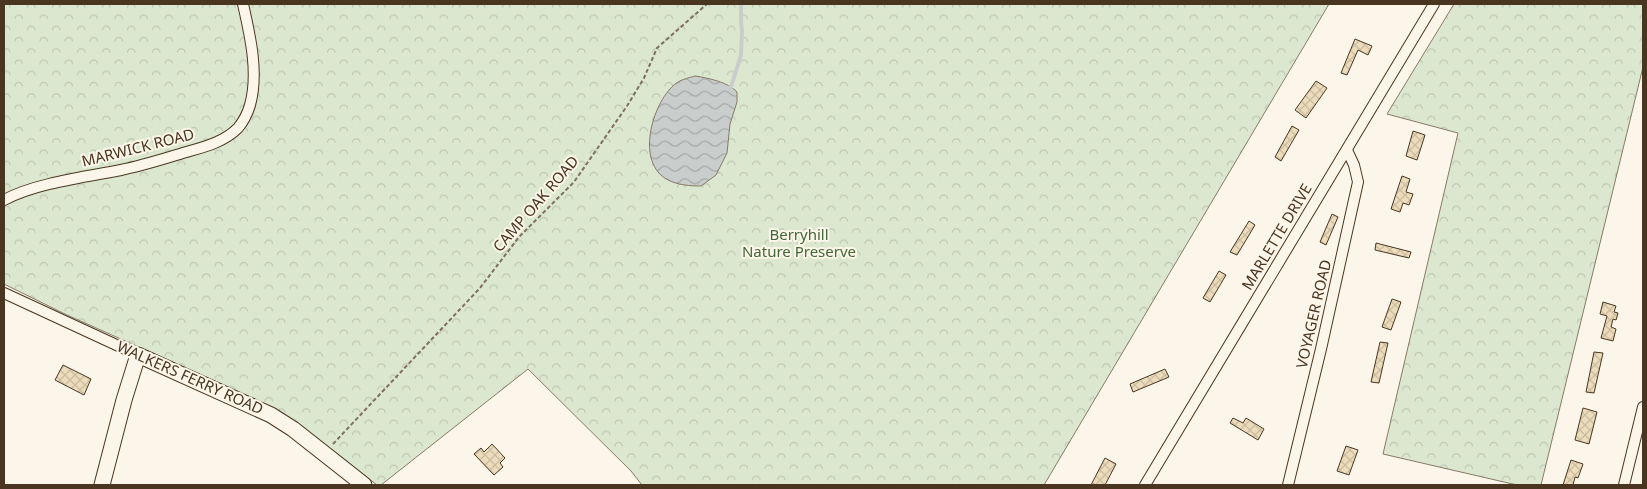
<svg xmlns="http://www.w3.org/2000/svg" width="1647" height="489" font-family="'Noto Sans',sans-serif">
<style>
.forest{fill:url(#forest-crowns);stroke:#887966}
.water{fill:url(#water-waves);stroke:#887966}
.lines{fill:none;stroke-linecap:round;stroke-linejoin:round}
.stream{stroke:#c9cecd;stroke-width:4}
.building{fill:url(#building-cross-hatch);stroke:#4a3520}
.street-casing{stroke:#4a3520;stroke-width:12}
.secondary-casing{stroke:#4a3520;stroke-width:17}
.path{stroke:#7f6f5c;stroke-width:2;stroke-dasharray:4 2.5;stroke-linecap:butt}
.street{stroke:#fbf6e9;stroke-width:10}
.secondary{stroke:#fbf6e9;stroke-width:15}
.labels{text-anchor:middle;stroke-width:4;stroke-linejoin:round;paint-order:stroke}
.street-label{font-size:15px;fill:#4a3520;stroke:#fbf6e9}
.park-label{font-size:15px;fill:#436837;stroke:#fbf6e9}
</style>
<defs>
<pattern id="forest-crowns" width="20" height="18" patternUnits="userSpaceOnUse" patternTransform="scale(1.25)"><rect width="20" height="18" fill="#dce7d0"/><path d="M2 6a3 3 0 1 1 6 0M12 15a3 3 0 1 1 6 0" fill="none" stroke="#bec7b2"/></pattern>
<pattern id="water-waves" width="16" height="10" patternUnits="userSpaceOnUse" patternTransform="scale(1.25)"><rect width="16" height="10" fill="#c9cecd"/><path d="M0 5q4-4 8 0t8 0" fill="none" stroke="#a5a8a6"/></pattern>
<pattern id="building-cross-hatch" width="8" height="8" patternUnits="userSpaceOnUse" patternTransform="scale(1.25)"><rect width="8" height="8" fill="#ecdcbc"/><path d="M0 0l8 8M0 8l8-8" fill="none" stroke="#ccbda1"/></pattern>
</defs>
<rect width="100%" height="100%" fill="#fbf6e9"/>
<g class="forest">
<path d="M4,4H1329L1044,485H642L631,471L528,369L381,485H377L317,438L282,413L253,398L67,315L4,284Z"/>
<path d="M1454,4H1643V67L1541,485H1517L1383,454L1458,133L1387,114Z"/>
</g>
<path class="water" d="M695,76C708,78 728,82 737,92V102L730,124L727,153L716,175L701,186C690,186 678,185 668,180C635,163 652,104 674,85C679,80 688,78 695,76Z"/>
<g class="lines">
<path class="stream" d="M730,90L741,55L742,31L741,22V4"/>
</g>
<g class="building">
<path d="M1355,39L1372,46L1368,55L1358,50L1347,75L1341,73Z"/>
<path d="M1316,81L1327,88L1306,118L1295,110Z"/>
<path d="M1292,126L1299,130L1281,161L1275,157Z"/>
<path d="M1413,131L1425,135L1417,160L1406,156Z"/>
<path d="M1402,176L1410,179L1406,192L1413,194L1409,205L1403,203L1400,212L1391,209Z"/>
<path d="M1332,214L1338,217L1326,245L1320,242Z"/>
<path d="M1249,221L1255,225L1237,255L1230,252Z"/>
<path d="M1376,243L1411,252L1409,258L1375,250Z"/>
<path d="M1219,271L1226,275L1210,302L1203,298Z"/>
<path d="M1392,299L1401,302L1391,330L1382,327Z"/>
<path d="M1603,302L1616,306L1614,312L1618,313L1616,320L1613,319L1611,327L1616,329L1613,341L1601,338L1607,316L1600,314Z"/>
<path d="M1380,342L1388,343L1379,383L1371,382Z"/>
<path d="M1594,352L1603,353L1594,393L1586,392Z"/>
<path d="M63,365L91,379L84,395L55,380Z"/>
<path d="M1165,369L1169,377L1133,392L1130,384Z"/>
<path d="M1583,408L1597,412L1589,444L1575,440Z"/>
<path d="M1233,418L1243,423L1246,418L1264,429L1258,440L1230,423Z"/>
<path d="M492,444L505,458L500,463L503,467L494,475L474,454L481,448L484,452Z"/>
<path d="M1346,446L1358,450L1349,475L1337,471Z"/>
<path d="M1105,458L1116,464L1105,485H1091Z"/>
<path d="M1571,460L1583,464L1578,478L1575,477L1573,485H1563Z"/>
</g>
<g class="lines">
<g class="street-casing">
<g id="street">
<path d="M4,200C36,183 85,177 121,170C141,166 160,160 180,154C199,148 222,144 238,128C243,122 248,112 250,105C259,73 250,35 243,4"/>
<path d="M4,293L138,355"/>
<path d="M1145,485L1434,4"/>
<path d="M1288,485L1321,349L1358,182L1354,165L1347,150"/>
<path d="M1624,485L1643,407"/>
</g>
</g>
<g class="secondary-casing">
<path id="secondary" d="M102,485L124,400L138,355L271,415L293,429L364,485"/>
</g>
<path class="path" d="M333,444L480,288L519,237L574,182L627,106L644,78L657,48L707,4"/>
<use href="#street" class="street"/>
<use href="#secondary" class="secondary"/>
</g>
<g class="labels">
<g class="street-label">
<text transform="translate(138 148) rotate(-14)" y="5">MARWICK ROAD</text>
<text transform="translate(536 204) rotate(-49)" y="5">CAMP OAK ROAD</text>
<text transform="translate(1277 237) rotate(-59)" y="5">MARLETTE DRIVE</text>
<text transform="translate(1314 314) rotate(-77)" y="5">VOYAGER ROAD</text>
<text transform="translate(190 378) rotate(24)" y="5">WALKERS FERRY ROAD</text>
</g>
<g class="park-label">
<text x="799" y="240">Berryhill<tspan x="799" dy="17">Nature Preserve</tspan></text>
</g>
</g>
<rect width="1647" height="489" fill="none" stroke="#4a3520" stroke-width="10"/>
</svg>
